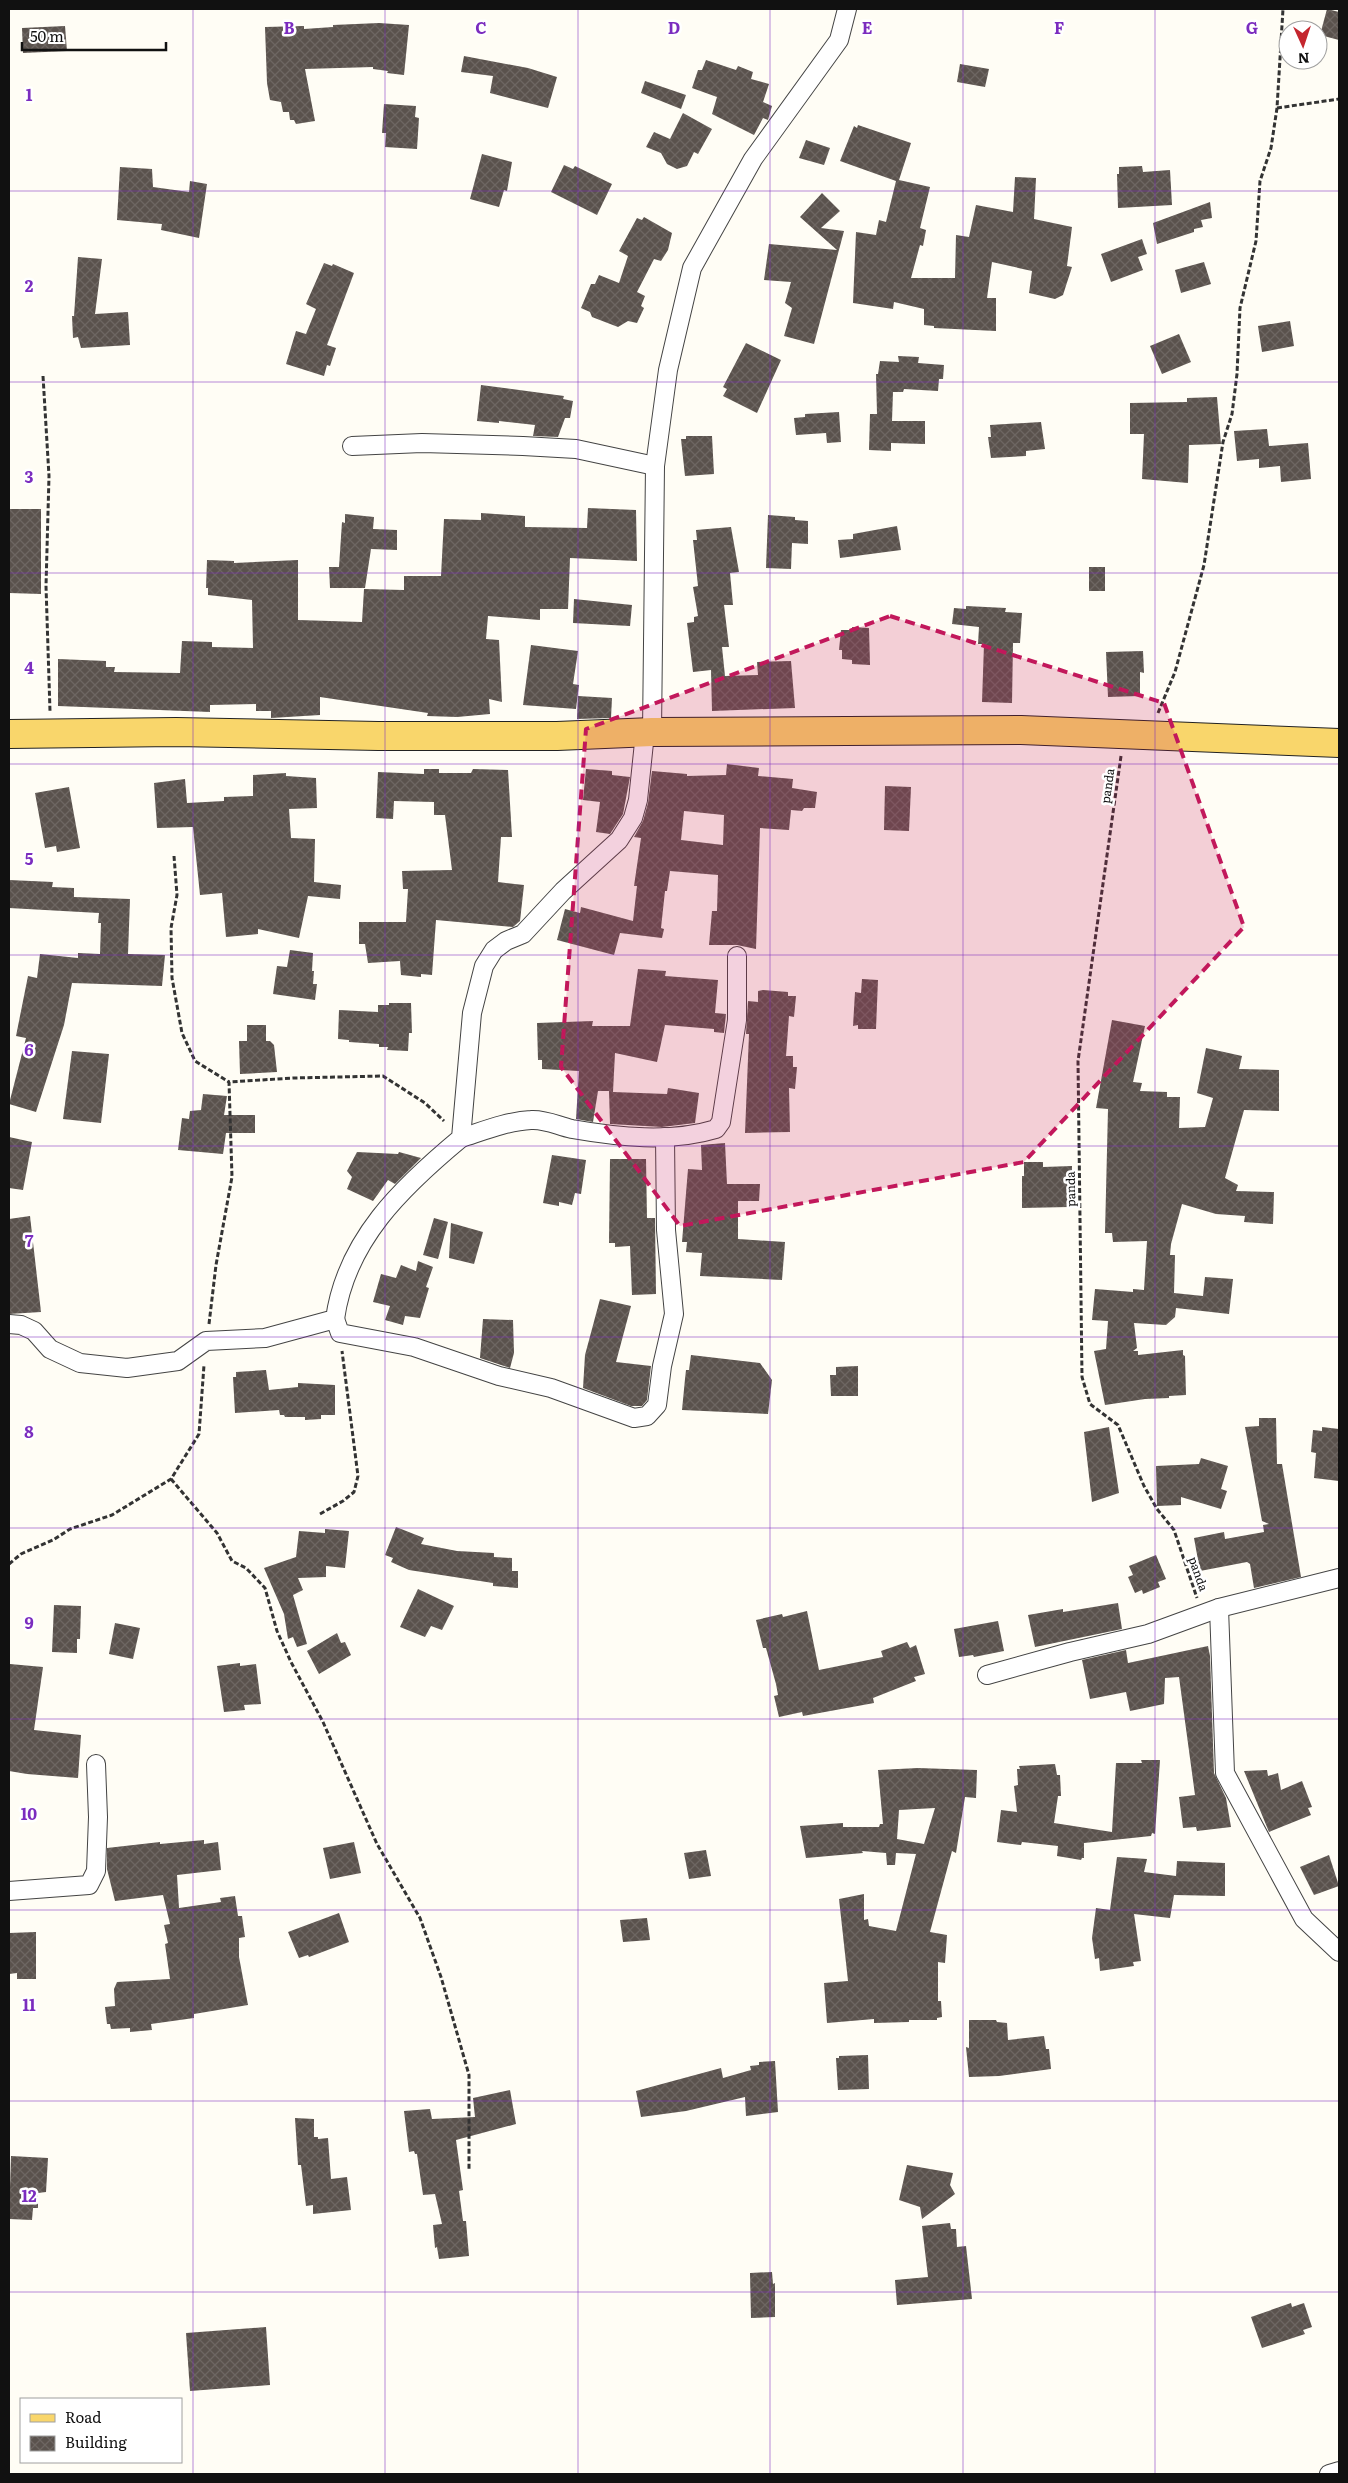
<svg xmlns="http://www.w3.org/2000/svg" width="1348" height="2483" font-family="Literata,serif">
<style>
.building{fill:url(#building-cross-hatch);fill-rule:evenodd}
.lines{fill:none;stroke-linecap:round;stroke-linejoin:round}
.street-casing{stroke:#444;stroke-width:20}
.primary-casing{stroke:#222;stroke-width:30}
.path{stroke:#333;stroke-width:3;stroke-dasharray:5 2.5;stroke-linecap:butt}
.street{stroke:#fff;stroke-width:18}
.primary{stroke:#f9d66b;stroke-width:28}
.marked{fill:#c2185b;fill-opacity:0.2;stroke:#c2185b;stroke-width:4;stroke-dasharray:10 6;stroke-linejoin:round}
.grid{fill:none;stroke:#7b2cbf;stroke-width:1;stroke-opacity:0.55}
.labels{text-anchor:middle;stroke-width:5;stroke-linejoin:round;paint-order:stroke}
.street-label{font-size:12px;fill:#111;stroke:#fff}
.grid-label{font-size:16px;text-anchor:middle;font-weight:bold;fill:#7b2cbf;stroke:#fff;stroke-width:5;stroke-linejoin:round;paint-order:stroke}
</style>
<defs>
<pattern id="building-cross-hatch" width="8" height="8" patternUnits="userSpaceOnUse" patternTransform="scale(1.25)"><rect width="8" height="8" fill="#5a524d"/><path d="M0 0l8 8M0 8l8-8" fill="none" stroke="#6d6662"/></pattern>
</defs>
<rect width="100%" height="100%" fill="#fffdf5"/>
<g class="building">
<path d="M1327,9L1339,12V40L1320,35Z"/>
<path d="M379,23L409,25L404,75L387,73L388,71L373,69V67L305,69L315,121L296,124L294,120H290L289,112H283L281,102L270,100L267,83L265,27L304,26V29L333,27V25Z"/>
<path d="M65,26L67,51L23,53L22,28Z"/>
<path d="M464,56L528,68L557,77L548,108L490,93L493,76L461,72Z"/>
<path d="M706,60L736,70L738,66L753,72L751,79L769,84L763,102L772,106L768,120L763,118L754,135L712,114L717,97L692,88L698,70H702Z"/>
<path d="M960,64L989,69L985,87L957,82Z"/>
<path d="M645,81L686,95L681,109L641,93Z"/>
<path d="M384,104L416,106L415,117L419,118L417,149L385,147L386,133H382Z"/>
<path d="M683,113L712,129L698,154L694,152L687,166L677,169L667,164L661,153L646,147L654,132L670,139Z"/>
<path d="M858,125L911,143L899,180L930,187L920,228L926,230L923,246L920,245L911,278H955L956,235L969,237L976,205L1013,212L1015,177L1036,178L1034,219L1072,227L1067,266L1072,267L1063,295L1055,299L1029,293L1032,271L992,262L987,298H996V331L934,328V326L924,325V309L894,302L893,309L853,303L856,232L876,235L879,220L886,222L896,181L840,161L854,126L857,128Z"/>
<path d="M806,140L830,148L824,165L799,158Z"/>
<path d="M482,154L512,162L507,191L504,190L499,207L470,199Z"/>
<path d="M564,165L573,169L575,166L612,184L597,215L551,192Z"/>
<path d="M1142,166L1143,172L1170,170L1172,205L1118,208L1117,174H1119V167Z"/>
<path d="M120,167L152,169L153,187L189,192L190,181L207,184L199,238L161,230L162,224L117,220Z"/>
<path d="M822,193L840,211L821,228L844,231L814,344L784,336L792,308L785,303L791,282L764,280L769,244L837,250L800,217Z"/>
<path d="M1210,202L1212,218L1201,220L1203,227L1194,229V232L1157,244L1153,223Z"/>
<path d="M644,217L672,233L668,250L661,261L654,259L637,292L645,296L641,306L644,308L637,323L628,321L618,327L592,317L590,312L581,308L591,284H595L599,275L619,283L628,256L619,251L637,218L642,220Z"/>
<path d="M1142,239L1147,254L1138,257L1143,270L1111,282L1101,254Z"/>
<path d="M78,257L102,259L95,314L128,312L130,345L81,348L78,337L73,338L72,316H74Z"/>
<path d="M1204,262L1211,284L1181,293L1175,270Z"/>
<path d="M324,263L332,266L333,264L354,273L327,345L336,348L330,366L327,365L324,376L286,364L296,331L306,334L316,309L306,304Z"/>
<path d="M1290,321L1294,346L1262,352L1258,326Z"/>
<path d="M1179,334L1191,362L1162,374L1150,346Z"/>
<path d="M746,343L781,360L757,413L723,396L727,389L723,387Z"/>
<path d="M898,356L919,357L918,363L944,365L943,379H939L938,391L904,389L903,392H893L892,421H925V444L891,443V451L869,450L870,414H877L876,374H878L880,361L899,362Z"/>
<path d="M481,385L564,396L563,399L573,401L570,418H565L558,437L533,436L535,425L499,421V423L477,421Z"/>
<path d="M1217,397L1221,444L1189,445L1188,483L1142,479L1144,434H1130V403L1187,402V398Z"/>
<path d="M839,412L841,442L827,443L826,433L796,435L794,418L805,417V414Z"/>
<path d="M1041,422L1045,449L1026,451V456L991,458L988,437H991L990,425Z"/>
<path d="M1267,429L1269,446L1308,443L1311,479L1281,482L1280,466L1259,468V459L1237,461L1234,431Z"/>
<path d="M686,436H712L714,474L685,476L681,439H686Z"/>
<path d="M588,508L636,510L637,561L570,558L568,609H540V620L488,616L486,639L499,640L502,702L489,699L490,714L457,717L427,716L428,713L320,697V715L271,718V711H256V704L210,705V712L58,706V659L106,661V667H115L114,672L180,673L182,641L212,642V647L253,648L252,600L208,595V588H206L207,560L234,561V563L298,560V620L362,622L364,589L404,590V576H441L444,519L481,520V513L525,516V527L587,528Z"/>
<path d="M9,509H41V594L9,593Z"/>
<path d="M345,514L374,517L373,529L397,530V550L371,549L365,588H330L329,567H339L342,522L345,523Z"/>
<path d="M768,515L795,517V520L808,521V544L792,543L791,569L766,568Z"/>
<path d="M897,526L901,550L840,558L838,540L853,539V534Z"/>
<path d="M731,527L739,572L730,573L733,605H724L729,647H722L725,676L758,675L757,662L791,661L795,708L712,711L711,670L693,672L687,623L694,622V617L698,616L693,587L698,586L693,540H697L696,530Z"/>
<rect x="1089" y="567" width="16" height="24"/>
<path d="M574,599L632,605L630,626L573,623Z"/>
<path d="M966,606L1006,608L1005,612L1022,613L1020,643H1013L1012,703L982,702L984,644H978L979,627L952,624L954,608L966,609Z"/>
<path d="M852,627L869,628L870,665L852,664V660L842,659V650H839L841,630H852Z"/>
<path d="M531,645L578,651L573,684L579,685L576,709L523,705Z"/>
<path d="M1143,651L1144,673L1140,672V696L1108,697L1106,652Z"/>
<path d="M578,696L612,698L611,718L577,719Z"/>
<path d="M727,764L759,768L758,776L793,779L792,788L817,792L815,808H804L802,811L791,810L789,830L760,828L756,949L737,945H709L712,911H717L718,875L670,871L667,891H665L661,928L664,929L662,938L620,933L614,955L557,940L565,909L580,913L581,907L633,921L637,886H634L641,838L634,837L643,821L648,803L652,771L687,774V776L726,775ZM684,811L724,815L723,845L681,840Z"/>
<path d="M424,769H439V773H471L473,769L508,770L512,837H501L498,882L524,885L520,921L513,927L436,920L432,975L421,974V977L401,975L400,961L368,963L365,944H359V922H406L408,889H403L402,871L452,870L445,815H434V802L394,801L393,819L376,818L378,772L424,774Z"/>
<path d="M586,769L612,771V775L630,777L623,814L610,834L596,832L600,802L583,800Z"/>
<path d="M286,773V776L316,778L317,808L289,809L291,838L315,839L314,882L341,885L340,899L308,896L299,938L258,929V934L226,937L222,893L200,895L193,827L157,828L154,783L185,779L187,803L224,801V797L253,796V775Z"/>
<path d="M885,786L911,787L909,831L884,830Z"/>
<path d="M69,787L80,848L57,852L56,846L45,848L35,793Z"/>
<path d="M9,880L53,882L52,887L74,888V897L130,899L128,954L165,955L162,986L72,983L64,1025L36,1112L9,1104L26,1038L16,1036L28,976L37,978L40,954L78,958V953L100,954L101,923H98L99,913L9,908Z"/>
<path d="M290,950L313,953L312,971H314L313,984H317L315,1000L273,994L277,966L287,967Z"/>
<path d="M638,969L666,971L665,976L718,980L715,1013L726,1014L724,1033L714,1032V1029L665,1025L657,1062L615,1053L613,1092L667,1094L668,1088L699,1093L695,1123L662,1127L610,1124L609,1091H598L593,1122L576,1119L579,1071L542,1069V1060H538L537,1023L593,1021L592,1026H630Z"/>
<path d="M862,979L878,980L876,1029H858V1025L853,1026L855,992L861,993Z"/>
<path d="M763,990L788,992V996H796L794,1017L789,1016L786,1056H793V1067H797L795,1089L789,1088L790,1132L745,1133L749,1034H746L748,1001L758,1002V991Z"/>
<path d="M389,1003H411L412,1033H409L408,1051L387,1050L388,1047H379V1044L349,1042V1040L338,1039L339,1010L378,1012V1005H389Z"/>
<path d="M1112,1020L1145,1026L1133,1082L1142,1083L1140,1091L1167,1092V1097H1180L1179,1128L1205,1127L1213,1098L1197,1093L1206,1048L1242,1056L1239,1069L1279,1070V1111L1244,1110L1225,1178L1238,1185L1236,1191L1274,1192L1273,1224L1244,1222L1245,1216L1216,1214L1182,1204L1171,1244L1170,1255H1175L1174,1293L1203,1296L1205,1277L1233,1279L1229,1314L1176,1308L1175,1317L1166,1325L1134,1323L1137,1348L1133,1351H1138V1355L1183,1350V1355L1185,1356L1186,1395L1169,1396V1398L1145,1399L1105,1405L1094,1351L1106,1349L1108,1321L1092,1320L1095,1289L1133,1292V1289L1144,1290L1147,1241L1113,1242L1112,1233H1105L1108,1109L1096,1108Z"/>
<path d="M247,1025H266V1041H270L274,1045L277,1072L240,1074L239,1041H247Z"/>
<path d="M72,1051L109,1054L101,1123L63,1119Z"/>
<path d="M203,1094L227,1096L224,1115H255V1133H226L223,1154L178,1150L182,1118L189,1119L190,1111L201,1110Z"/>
<path d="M9,1137L32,1142L23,1190L9,1188Z"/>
<path d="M725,1143L727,1184H760L759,1201H738V1239L785,1242L782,1280L700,1276L702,1253L686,1252L687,1242H682L688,1169L702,1170L701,1145Z"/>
<path d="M357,1152L398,1154L399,1152L421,1158L395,1184L388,1180L373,1201L347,1189L352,1177L347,1171Z"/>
<path d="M552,1155L586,1160L581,1194L575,1193L572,1205L559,1202V1206L543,1203Z"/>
<path d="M610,1159H646L647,1218H655L656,1294L632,1295L630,1246L615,1247V1243H609Z"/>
<path d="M1024,1162H1043V1167L1072,1166V1197H1068L1069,1207L1022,1208V1176H1024Z"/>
<path d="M30,1216L41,1312L9,1314V1219Z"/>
<path d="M434,1218L448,1222L438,1259L423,1255Z"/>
<path d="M451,1223L483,1232L474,1264L449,1258Z"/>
<path d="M418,1261L433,1267L426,1287L429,1288L420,1318L405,1316L403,1325L385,1320L390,1306L373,1302L381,1274L396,1278L401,1265L416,1271Z"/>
<path d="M600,1299L631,1306L616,1362L651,1366L647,1400L642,1406H631L583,1388L585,1355Z"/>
<path d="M483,1319L513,1320L514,1353L510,1368L480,1358Z"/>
<path d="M691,1355L760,1363L772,1380L768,1414L682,1410L685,1379L686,1370H689Z"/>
<path d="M858,1366V1396H831L830,1375H836V1367Z"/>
<path d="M266,1370L269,1390L298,1387V1383L335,1385V1415H321V1419L305,1420V1417H285L284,1415H280L279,1410L235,1413L233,1377H236V1372Z"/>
<path d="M1259,1418H1276L1277,1464H1282L1301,1577L1254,1588L1250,1564L1247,1562L1200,1571L1194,1538L1224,1532L1225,1539L1264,1532L1263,1525L1269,1524L1262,1521L1245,1427L1259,1426Z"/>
<path d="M1109,1427L1119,1493L1092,1502L1084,1432Z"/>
<path d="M1322,1427L1339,1429V1481L1314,1478L1316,1453L1311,1452L1313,1430L1322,1431Z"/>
<path d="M1201,1458L1228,1466L1221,1489L1227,1491L1221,1509L1181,1497V1505L1157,1506L1156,1466L1199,1464Z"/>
<path d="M396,1527L424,1538L421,1544L457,1551L494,1553V1557L512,1558V1571H518V1588L493,1586V1583L409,1570L391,1562L393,1558L385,1555Z"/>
<path d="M325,1529L349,1531L345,1568L326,1566V1577L298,1578L303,1590L293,1595L307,1644L297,1647L293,1637L288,1639L284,1614L264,1568L296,1557L299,1531L325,1533Z"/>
<path d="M1156,1555L1166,1579L1158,1582L1160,1587L1143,1594L1142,1590L1135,1593L1128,1577L1133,1575L1129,1566Z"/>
<path d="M418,1589L454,1606L442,1630L431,1626L425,1637L400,1627Z"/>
<path d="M1118,1603L1122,1629L1035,1647L1028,1615L1063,1609V1612Z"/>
<path d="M54,1605L81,1606L80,1639H77V1653L52,1652Z"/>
<path d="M807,1611L819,1670L883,1657L881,1651L907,1642L910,1648L916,1645L925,1674L914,1677L916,1681L873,1698L874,1703L803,1716L802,1712L779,1717L774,1696L778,1695L776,1684L766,1648H763L756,1620L782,1614L783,1617Z"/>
<path d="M998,1621L1004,1651L974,1657L973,1655L959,1657L954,1629Z"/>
<path d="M115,1623L140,1628L133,1659L109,1654Z"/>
<path d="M337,1633L341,1643L345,1642L351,1655L319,1674L307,1651Z"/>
<path d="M1208,1646L1210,1656L1214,1773L1226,1798L1231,1827L1197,1831L1196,1827L1183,1828L1179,1797L1195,1795L1179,1677L1165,1678L1164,1704L1130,1711L1126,1692L1090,1699L1082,1660L1126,1650L1128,1663Z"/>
<path d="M240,1663V1666L256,1664L261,1704L244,1705L245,1710L224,1712L217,1666Z"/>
<path d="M10,1664L43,1667L34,1730L81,1735L78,1778L27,1774L9,1771Z"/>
<path d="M1141,1760H1160L1155,1834L1152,1833L1151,1836L1084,1843V1858H1082L1081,1860L1057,1856L1058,1846L1022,1842L1021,1845L997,1842L1001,1810L1017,1812L1014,1786L1018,1785L1017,1769H1020L1019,1766L1055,1764L1057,1775H1060L1061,1796H1058L1054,1823L1112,1832L1116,1763H1142Z"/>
<path d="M918,1768L977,1770L976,1798L965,1797L956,1853L952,1851L930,1932L947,1935L945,1963L938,1962V2001H941L942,2017L937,2018V2020H909V2022L874,2023V2019L827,2023L824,1983L848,1981L839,1899L864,1894V1920L868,1919L869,1926L896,1931L916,1854L896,1853L895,1865H887L886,1853L862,1851L863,1853L806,1858L800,1826L843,1823V1827H879L880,1824H883L878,1770ZM935,1808L924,1844L897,1839L899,1810Z"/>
<path d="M1267,1770L1268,1776L1278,1773L1281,1790L1302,1781L1312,1807L1308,1808L1311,1815L1269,1832L1244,1771Z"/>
<path d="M204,1840V1844L218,1842L221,1870L177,1875L179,1908L221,1902L220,1898L235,1896L238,1916H242L245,1937L239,1938V1957L248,2005L194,2014V2018L151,2024L152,2030L130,2032V2028L111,2029L110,2024H107L105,2007L115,2006L114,1989L117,1982L170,1979L165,1944L168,1943L164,1925L170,1924L163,1895L115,1901L107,1869V1848L160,1842V1844Z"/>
<path d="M354,1842L361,1873L330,1879L323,1848Z"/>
<path d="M706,1850L711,1876L689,1879L684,1853Z"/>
<path d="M1329,1855L1339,1886L1314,1895L1300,1867Z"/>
<path d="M1117,1857L1147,1859L1144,1872L1176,1876L1177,1861L1225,1863V1896L1174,1895L1170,1918L1134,1914L1141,1961L1133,1962L1134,1966L1100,1971L1099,1958L1095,1959L1092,1938L1096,1908L1110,1910Z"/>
<path d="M339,1913L349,1942L309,1957L308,1955L299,1958L288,1932Z"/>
<path d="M647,1918L650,1940L623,1942L620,1920Z"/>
<path d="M36,1932V1979H17V1973L9,1974V1933Z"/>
<path d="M969,2020H996L997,2022L1007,2023L1008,2040L1044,2036L1046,2049H1049L1051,2069L999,2076L969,2077L966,2047L969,2048Z"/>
<path d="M868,2055L869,2089L838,2090L836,2058H839V2056Z"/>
<path d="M775,2061L778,2112L746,2116L745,2097L686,2111L641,2117L636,2091L721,2068L723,2078L751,2070L750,2066L759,2065V2062Z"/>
<path d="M510,2090L516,2124L456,2140L463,2190L459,2191L463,2221H466L469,2256L439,2259L437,2247L435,2248L433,2225L442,2224L435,2194L423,2195L417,2154H415L414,2151L409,2152L404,2111L430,2109L432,2119L475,2117L473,2098Z"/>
<path d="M295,2118L314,2119V2137H318V2139L328,2138L331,2179L347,2177L351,2210L313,2214V2205L306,2206L301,2165H298Z"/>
<path d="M11,2156L48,2158L46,2192L38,2193V2208H33L32,2220L9,2219Z"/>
<path d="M907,2165L953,2173L950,2185L955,2194L922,2219L920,2207L899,2200Z"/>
<path d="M950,2223L951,2229H956L957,2247L966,2246L972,2299L897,2305L895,2280L928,2277L922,2226Z"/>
<path d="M772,2272L773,2284L775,2283V2317L751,2318L750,2273Z"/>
<path d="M1291,2303L1292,2307L1304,2303L1312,2327L1303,2330L1305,2334L1262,2348L1251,2317Z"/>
<path d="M266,2327L270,2385L190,2391L186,2333Z"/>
</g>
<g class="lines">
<g class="street-casing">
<g id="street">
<path d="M352,446L422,443L523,446L576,449L655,466"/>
<path d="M652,732L655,466L668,370L692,268L753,159L839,40L847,9"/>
<path d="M461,1138C483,1131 508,1121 531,1120C546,1119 558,1126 572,1129C618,1137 670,1143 716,1129L721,1122L737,1020V956"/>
<path d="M335,1319L340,1333L414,1347L499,1376L551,1388L634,1418L647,1416L657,1405L662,1366L674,1314L666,1230L665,1137"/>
<path d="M9,1324L21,1325L34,1331L50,1349L80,1363L127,1368L178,1361L206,1341L265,1338L335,1319C346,1240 402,1187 461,1138L472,1013L484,966L494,950L506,941L523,934L563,891L619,840L633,818L638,800L645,733"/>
<path d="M1219,1608L1225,1773L1304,1919L1339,1952"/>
<path d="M987,1675L1070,1652L1148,1634L1219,1608L1339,1578"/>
<path d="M9,1891L89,1885L96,1871L98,1817L96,1764"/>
<path d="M1329,2474L1339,2471"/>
</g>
</g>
<g class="primary-casing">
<path id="primary" d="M9,734L176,732L378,736H557L652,732L1021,730L1339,743"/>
</g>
<g class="path">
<path d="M1277,108L1339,99"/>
<path d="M43,376L49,476L46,586L50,711"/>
<path d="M1158,713L1175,672L1204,565L1223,442L1232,414L1237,374L1240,308L1256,241L1260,181L1271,148L1277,108L1283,9"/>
<path d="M1121,756L1078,1061L1082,1377L1090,1404L1118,1425L1144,1486L1157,1509L1174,1530L1197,1598"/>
<path d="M174,856L177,895L171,928L172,978L182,1033L195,1061L229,1082"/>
<path d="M209,1324L216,1265L232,1177L229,1082L293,1078L383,1076L425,1103L444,1121"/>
<path d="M171,1479L217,1533L232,1561L246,1568L265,1588L277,1631L291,1662L323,1722L377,1844L420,1918L441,1977L469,2075V2171"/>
<path d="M320,1514L343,1501L354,1492L358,1476L342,1351"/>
<path d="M9,1564L21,1554L53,1540L70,1529L112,1515L171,1479L199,1434L204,1365"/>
</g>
<use href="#street" class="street"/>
<use href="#primary" class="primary"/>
</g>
<path class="marked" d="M890,616L1164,703L1244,927L1024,1162L680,1226L561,1067L586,729Z"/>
<path class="grid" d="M193,9V2474M385,9V2474M578,9V2474M770,9V2474M963,9V2474M1155,9V2474M9,191H1339M9,382H1339M9,573H1339M9,764H1339M9,955H1339M9,1146H1339M9,1337H1339M9,1528H1339M9,1719H1339M9,1910H1339M9,2101H1339M9,2292H1339"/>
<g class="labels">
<g class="street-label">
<text transform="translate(1108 786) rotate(-82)" y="4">panda</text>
<text transform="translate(1071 1189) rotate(-91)" y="4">panda</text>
<text transform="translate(1198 1574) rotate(71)" y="4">panda</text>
</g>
</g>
<g class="grid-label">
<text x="289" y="34">B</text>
<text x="481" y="34">C</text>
<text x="674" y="34">D</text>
<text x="867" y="34">E</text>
<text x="1059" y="34">F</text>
<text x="1252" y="34">G</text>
<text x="29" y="101">1</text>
<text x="29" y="292">2</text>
<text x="29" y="483">3</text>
<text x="29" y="674">4</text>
<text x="29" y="865">5</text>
<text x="29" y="1056">6</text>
<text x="29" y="1247">7</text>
<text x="29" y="1438">8</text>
<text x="29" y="1629">9</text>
<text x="29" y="1820">10</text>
<text x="29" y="2011">11</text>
<text x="29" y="2202">12</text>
</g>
<rect width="1348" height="2483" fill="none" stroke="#111111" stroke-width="20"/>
<rect x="20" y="2398" width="162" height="65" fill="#ffffff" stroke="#a0a0a0"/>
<rect x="30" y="2414" width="25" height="8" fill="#f9d66b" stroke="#a0a0a0"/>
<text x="65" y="2423" font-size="15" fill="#111111">Road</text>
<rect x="30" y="2436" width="25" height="15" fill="url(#building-cross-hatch)" stroke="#a0a0a0"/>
<text x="65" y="2448" font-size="15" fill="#111111">Building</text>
<g transform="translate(1303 45) rotate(177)"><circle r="24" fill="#ffffff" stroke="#a0a0a0"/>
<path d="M0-4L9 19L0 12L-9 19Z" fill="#c4262e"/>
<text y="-8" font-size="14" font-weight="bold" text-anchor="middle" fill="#111111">N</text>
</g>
<path d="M22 42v8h144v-8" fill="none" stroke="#111111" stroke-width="2.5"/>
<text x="30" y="42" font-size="15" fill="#111111" stroke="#ffffff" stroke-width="4" paint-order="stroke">50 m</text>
</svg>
